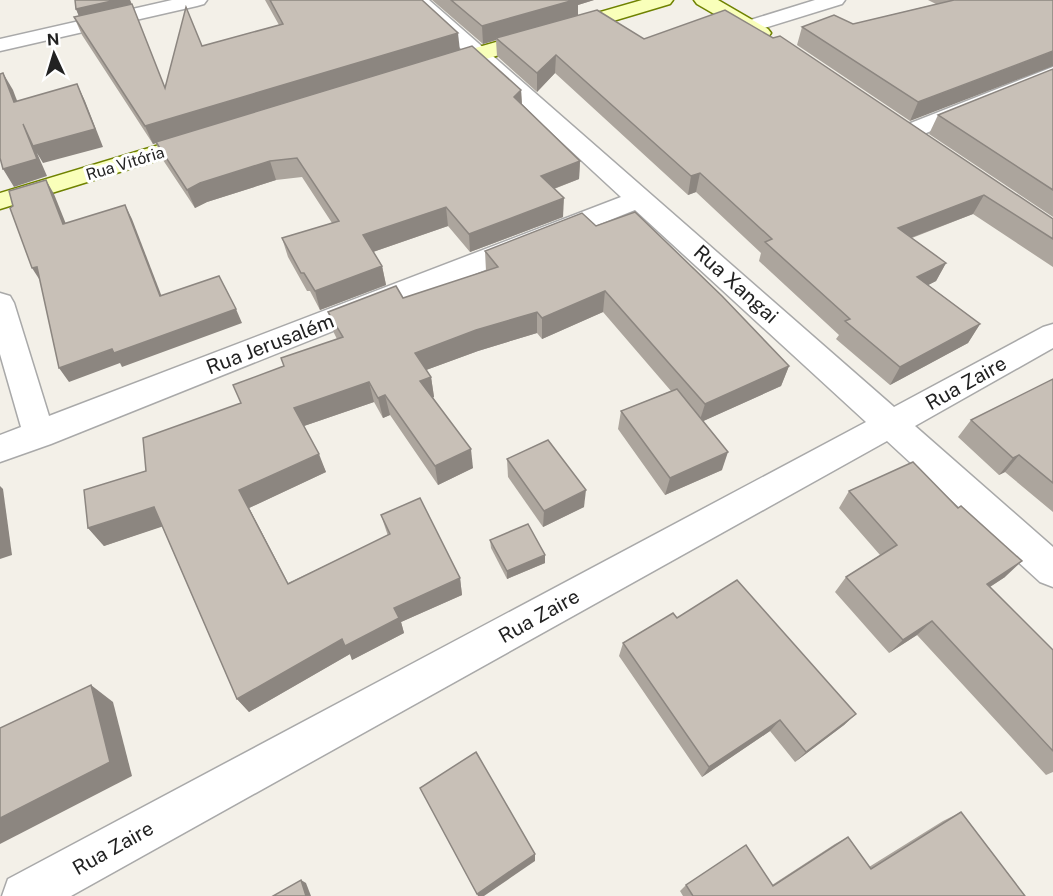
<svg xmlns="http://www.w3.org/2000/svg" width="1053" height="896" font-family="'Public Sans',sans-serif">
<style>
.lines{fill:none;stroke-linecap:round;stroke-linejoin:round}
.street-casing{stroke:#a9a9a9;stroke-width:3}
.secondary-casing{stroke:#6f8200;stroke-width:3}
.street{fill:#fff;fill-rule:evenodd}
.secondary{fill:#f9ffba;fill-rule:evenodd}
.wall{fill:#aca59d}
.shaded-wall{fill:#8c8680}
.building{fill:#c8c0b7;stroke:#8c8680;stroke-width:1.5}
.labels{text-anchor:middle;stroke-width:6;stroke-linejoin:round;paint-order:stroke}
.far-street-label{font-size:16px;fill:#222;stroke:#fff}
.street-label{font-size:20px;fill:#222;stroke:#fff}
</style>
<rect width="100%" height="100%" fill="#f3f0e8"/>
<g class="lines">
<g class="street-casing">
<g id="street">
<path d="M172,0H207L204,4L197,6L0,51V39Z"/>
<path d="M408,0H429L894,407L1043,327L1053,324V348L915,426L1053,547V587L1040,582L887,441L71,896H2L8,879L866,422L635,210L51,444L0,462V435L21,427L0,354V293L10,296L14,303L49,416L621,197Z"/>
<path d="M815,0H845L842,4L758,30H744L741,26L744,22Z"/>
<path d="M1053,67V81L914,138L906,140L898,138L894,133L898,128Z"/>
</g>
</g>
<g class="secondary-casing">
<g id="secondary">
<path d="M642,0H673L670,4L446,71L438,72L430,71L427,66L430,61Z"/>
<path d="M694,0H718L768,29L771,33L768,37H754L697,4Z"/>
<path d="M202,132L210,134L214,139L210,144L0,209V193Z"/>
</g>
</g>
<use href="#street" class="street"/>
<use href="#secondary" class="secondary"/>
</g>
<g class="wall">
<path d="M75,0H130L165,88L202,46L279,25L265,0H422L459,50L521,90L522,104L580,161L579,179L554,189L563,217L470,252L448,226L373,252L382,266L386,285L320,310L310,291H307L288,257L282,238L332,223L302,177L276,180L207,202L195,208L163,160L156,143L153,144L82,35L74,17L79,16L76,9Z"/>
<path d="M432,0H594L578,5V15L644,39L1053,219V267L973,214L912,238L946,263L936,281L928,285L980,324L968,343L890,385L836,339L839,335L759,261L761,253L696,192L688,195L555,73L537,92L497,56L496,40L483,44Z"/>
<path d="M928,0H1053L910,121L797,45L802,27L853,24L936,4Z"/>
<path d="M1053,69V217L929,134L938,115Z"/>
<path d="M596,226L789,366L781,386L703,421L722,470L665,495L618,429L621,411L671,391L603,312L542,339L537,333L478,351L426,370L431,377L434,397H433L473,468L438,485L390,415L383,418L374,402L304,426L326,472L249,508L288,583L388,536L381,515L460,578L462,595L401,622L404,633L352,660L350,654L249,712L237,699L162,526L104,546L88,528L146,471L241,403L284,366L337,339L334,333L328,312L403,298L486,271L485,251Z"/>
<path d="M1053,379V512L1005,472L999,475L958,437L971,420Z"/>
<path d="M507,459L584,507L543,527L508,477Z"/>
<path d="M849,491L1005,577L990,587L1053,650V772L1046,775L917,635L889,653L835,592L846,577L880,555L839,508Z"/>
<path d="M490,540L545,563L507,579L491,548Z"/>
<path d="M677,618L856,714L844,725L795,762L770,731L702,777L619,656L623,643Z"/>
<path d="M961,812L1025,896H683L680,891L686,885H772L835,844L848,837L869,867L943,821Z"/>
</g>
<g class="shaded-wall">
<path d="M116,0H130L133,7L80,19L76,9Z"/>
<path d="M566,0H594L578,5V16L496,38V40L483,44L482,26Z"/>
<path d="M458,33L460,51L153,144L145,126Z"/>
<path d="M1053,51V66L910,121L918,102Z"/>
<path d="M556,55L555,73L537,92V73Z"/>
<path d="M3,73L13,90L24,119L14,102Z"/>
<path d="M77,84L85,101L103,147L43,163L37,153L47,176L14,187L3,169L23,124Z"/>
<path d="M521,90L522,108L514,97Z"/>
<path d="M270,161L276,180L207,202L195,208L187,190L200,183Z"/>
<path d="M580,161L579,179L540,194L541,176Z"/>
<path d="M700,173L696,192L688,195L691,176Z"/>
<path d="M46,180L54,194L72,239L63,224Z"/>
<path d="M984,195L973,214L889,246L898,228Z"/>
<path d="M564,198L563,217L470,252L469,234Z"/>
<path d="M125,205L132,219L167,310L160,296Z"/>
<path d="M446,207L448,226L367,254L363,235Z"/>
<path d="M946,263L936,281L907,296L917,277Z"/>
<path d="M382,266L386,285L320,310L315,291Z"/>
<path d="M37,267L41,282L32,268Z"/>
<path d="M605,291L603,312L542,339V318Z"/>
<path d="M236,309L242,323L122,367L120,363L69,382L59,368L112,349Z"/>
<path d="M537,312V333L478,351L418,373L415,353L476,330Z"/>
<path d="M980,324L968,343L890,385L900,367Z"/>
<path d="M789,366L781,386L699,423L705,404Z"/>
<path d="M431,377L434,397L424,401L420,381Z"/>
<path d="M369,382L374,402L301,427L294,408Z"/>
<path d="M385,395L390,415L383,418L378,398Z"/>
<path d="M471,449L473,468L438,485L435,466Z"/>
<path d="M728,452L722,470L665,495L670,478Z"/>
<path d="M319,454L326,472L249,508L297,600L239,490Z"/>
<path d="M1019,455L1005,472L999,475L1013,458Z"/>
<path d="M0,486L3,489L12,555L0,559Z"/>
<path d="M586,490L584,507L543,527L544,511Z"/>
<path d="M154,507L167,525L104,546L88,528Z"/>
<path d="M545,555V563L507,579V571Z"/>
<path d="M1022,561L1005,577L971,599L987,584Z"/>
<path d="M460,578L462,595L401,622L404,633L352,660L350,654L249,712L237,699L342,639L394,608Z"/>
<path d="M932,621L917,635L889,653L903,640Z"/>
<path d="M91,685L113,702L132,776L0,844V818Z"/>
<path d="M856,714L844,725L795,762L806,752Z"/>
<path d="M780,720L770,731L702,777L709,767Z"/>
<path d="M535,854V861L484,896H478L477,894Z"/>
<path d="M301,880L306,883L311,896H306Z"/>
</g>
<g class="building">
<path d="M75,0H116L76,9Z"/>
<path d="M270,0H422L458,33L145,126L74,17L132,4L165,88L186,7L202,46L283,24Z"/>
<path d="M451,0H574L482,26Z"/>
<path d="M954,0H1053V51L918,102L802,27L834,15L853,24Z"/>
<path d="M597,10L644,39L725,10L773,38L780,36L1053,219V239L984,195L898,228L946,263L917,277L980,324L900,367L845,321L850,319L765,242L772,239L700,173L691,176L556,55L537,73L496,38Z"/>
<path d="M472,46L521,90L514,97L580,161L541,176L564,198L469,234L446,207L363,235L382,266L315,291L304,273H301L282,238L339,221L297,158L270,161L200,183L187,190L156,142Z"/>
<path d="M1053,69V190L938,115Z"/>
<path d="M3,73L14,102L77,84L95,129L33,146L23,124L37,159L3,169L0,158V74Z"/>
<path d="M46,180L63,224L125,205L160,296L219,276L236,309L114,353L112,349L59,368L37,267L32,268L10,208L13,206L9,191Z"/>
<path d="M635,212L722,296L789,366L705,404L605,291L542,318L537,312L476,330L415,353L431,377L420,381L471,449L435,466L385,395L378,398L369,382L294,408L319,454L239,490L288,584L390,534L381,515L420,498L460,578L394,608L399,618L345,646L342,639L237,699L154,507L88,528L84,490L146,471L143,438L241,403L233,385L284,366L281,358L343,337L328,312L396,286L403,298L498,267L485,251L582,213L596,226Z"/>
<path d="M1053,379V483L1019,455L1013,458L971,420Z"/>
<path d="M677,389L728,452L670,478L621,411Z"/>
<path d="M548,440L586,490L544,511L507,459Z"/>
<path d="M913,462L958,508L961,506L1022,561L987,584L1053,650V751L932,621L903,640L846,577L897,545L849,491Z"/>
<path d="M528,524L545,555L507,571L490,540Z"/>
<path d="M737,580L856,714L806,752L780,720L709,767L623,643L673,613L677,618Z"/>
<path d="M91,685L110,762L0,818V728Z"/>
<path d="M476,752L535,854L477,894L420,788Z"/>
<path d="M961,812L1025,896H693L686,885L746,845L773,886L848,837L871,869Z"/>
<path d="M301,880L306,896H273Z"/>
</g>
<g class="labels">
<g class="far-street-label">
<text transform="translate(125 163) rotate(-17)" y="6">Rua Vitória</text>
</g>
<g class="street-label">
<text transform="translate(736 284) rotate(42)" y="7">Rua Xangai</text>
<text transform="translate(270 344) rotate(-21)" y="7">Rua Jerusalém</text>
<text transform="translate(966 383) rotate(-29)" y="7">Rua Zaire</text>
<text transform="translate(539 616) rotate(-29)" y="7">Rua Zaire</text>
<text transform="translate(113 848) rotate(-29)" y="7">Rua Zaire</text>
</g>
</g>
<g transform="translate(54 54) rotate(356)" stroke="#ffffff" stroke-width="4.5" paint-order="stroke">
<path d="M0-4.5L10 22L0 15L-10 22Z" fill="#222222"/>
<text y="-9" font-size="16" font-weight="bold" text-anchor="middle" fill="#222222">N</text>
</g>
</svg>
